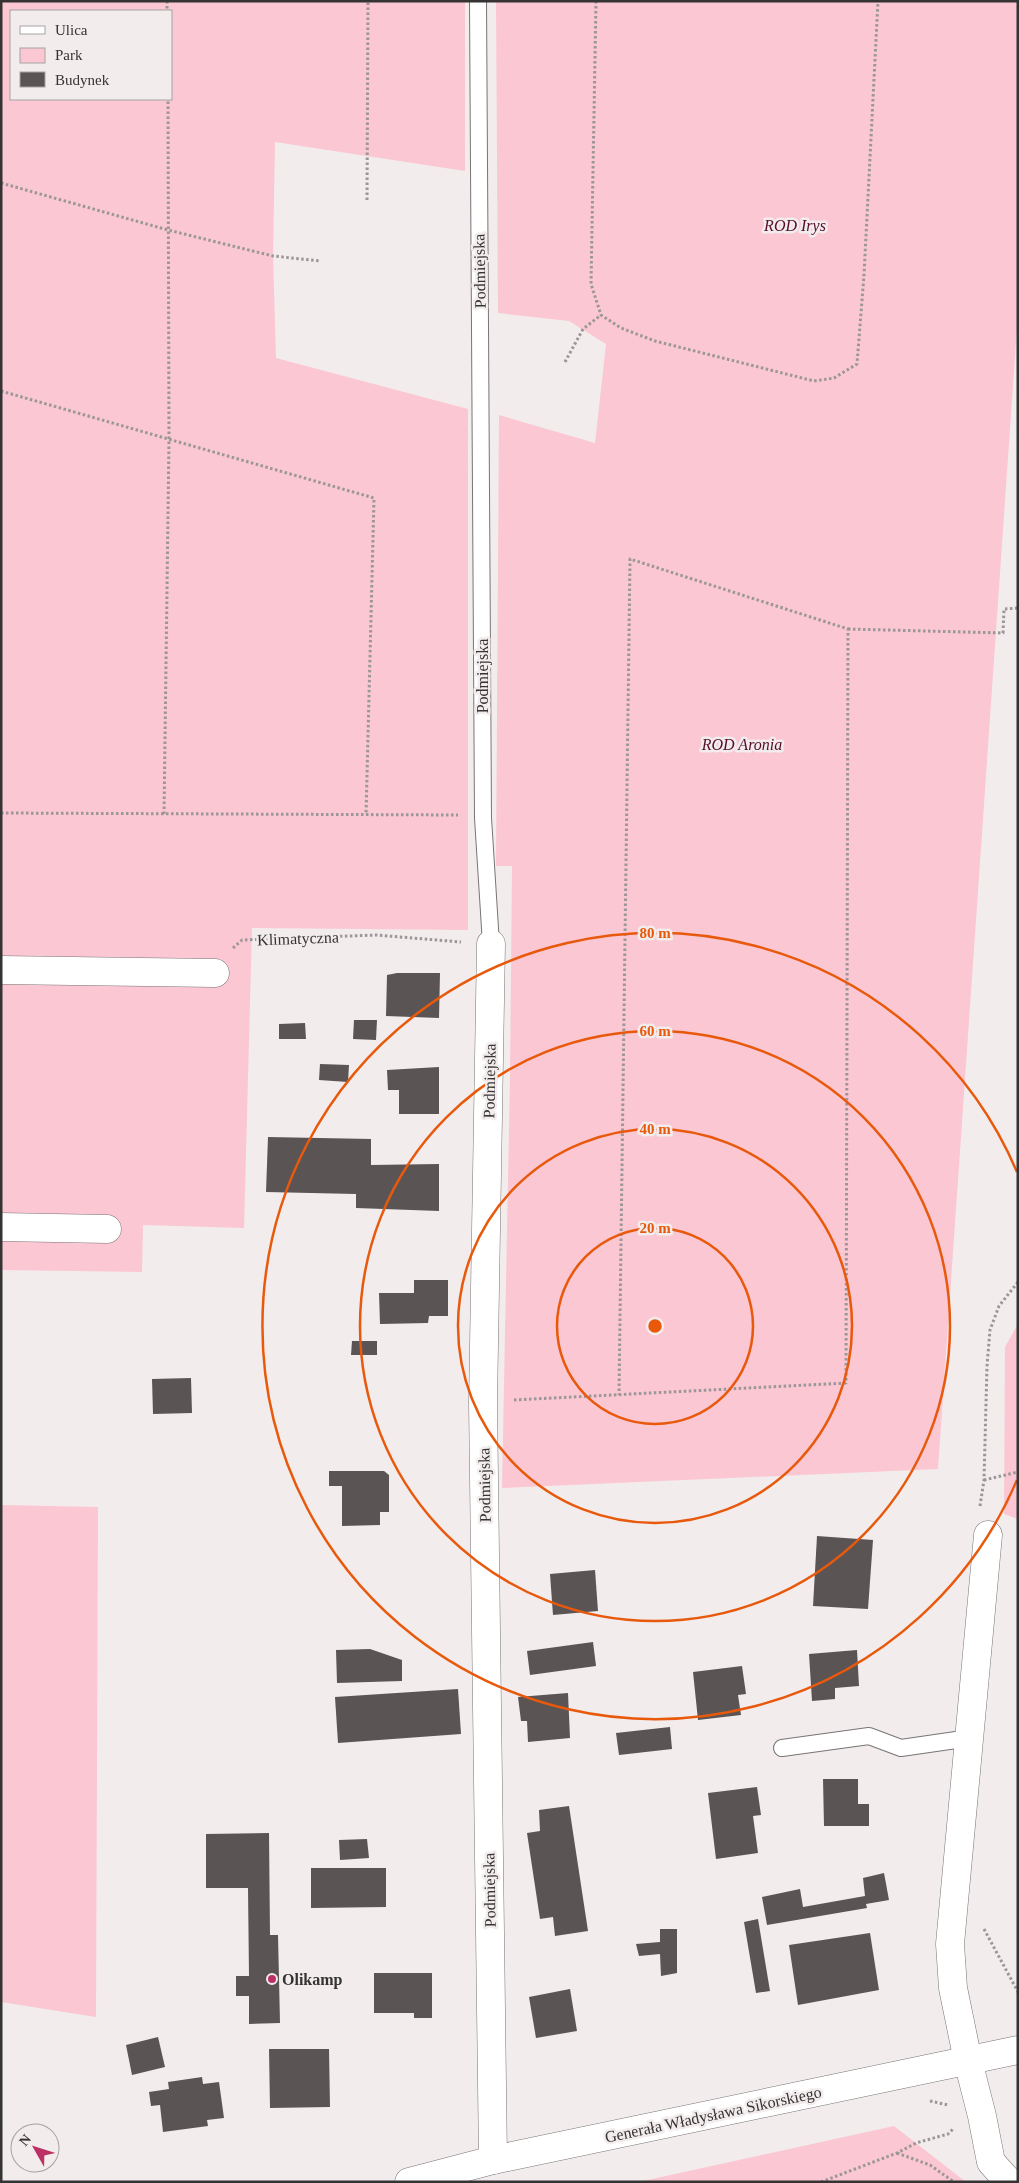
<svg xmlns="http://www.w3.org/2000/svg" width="1019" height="2183" font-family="'Times New Roman',serif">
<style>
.green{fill:#fbc7d3;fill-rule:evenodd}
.building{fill:#5a5455}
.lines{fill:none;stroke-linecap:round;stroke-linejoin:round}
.service-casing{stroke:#797475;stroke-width:18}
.minor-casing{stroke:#797475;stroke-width:29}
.tertiary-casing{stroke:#797475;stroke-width:29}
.path{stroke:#9b9697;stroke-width:3;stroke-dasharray:2.5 2.5;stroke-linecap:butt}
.service{stroke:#fff;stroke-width:16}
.minor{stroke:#fff;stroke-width:28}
.tertiary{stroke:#fff;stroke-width:28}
.ring{fill:none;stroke:#e8590c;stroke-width:2.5}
.poi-dot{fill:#bc3065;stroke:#f2eced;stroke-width:2}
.labels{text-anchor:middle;stroke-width:5;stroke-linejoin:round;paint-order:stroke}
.park-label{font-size:16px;font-style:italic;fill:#560c2a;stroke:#f2eced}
.street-label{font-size:16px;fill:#353333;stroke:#f2eced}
.poi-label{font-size:16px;font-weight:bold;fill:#353333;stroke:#f2eced;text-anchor:start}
.centre{fill:#e8590c;stroke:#f2eced;stroke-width:2.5}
.ring-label{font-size:15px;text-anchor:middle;font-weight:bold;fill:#e8590c;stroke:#f2eced;stroke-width:5;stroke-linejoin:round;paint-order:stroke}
</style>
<rect width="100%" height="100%" fill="#f2eced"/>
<g class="green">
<path d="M1,1H465V171L275,142L273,256L276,358L468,409V930L252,928L244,1228L143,1225L142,1272L1,1270ZM11,11H171V99H11Z"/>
<path d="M496,1H1018V313L938,1469L502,1488L510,1078L512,866H496L499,415L595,443L606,344L569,321L498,313Z"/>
<path d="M1018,1324V1519L1004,1514L1005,1347Z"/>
<path d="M1,1505L98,1507L96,2017L1,2002Z"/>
<path d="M894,2126L966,2182H641L643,2181Z"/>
</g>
<g class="building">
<path d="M397,973H440L439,1018L386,1016L387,975Z"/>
<path d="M354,1020H377L376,1040L353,1039Z"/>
<path d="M305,1023L306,1039H279V1024Z"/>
<path d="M320,1064L349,1065L348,1082L319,1080Z"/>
<path d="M439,1067V1114H399V1090H388L387,1070Z"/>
<path d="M268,1137L371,1139V1165L439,1164V1211L356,1208V1194L266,1192Z"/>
<path d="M414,1280H448V1316H429L428,1323L380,1324L379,1293H414Z"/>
<path d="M352,1341H377V1355H351Z"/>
<path d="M191,1378L192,1413L153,1414L152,1379Z"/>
<path d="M329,1471H384L389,1475V1512H380V1525L342,1526V1486H329Z"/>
<path d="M817,1536L873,1540L868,1609L813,1606Z"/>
<path d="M595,1570L598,1611L553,1615L550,1574Z"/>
<path d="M593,1642L596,1666L530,1675L527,1651Z"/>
<path d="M370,1649L402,1660V1681L337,1683L336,1650Z"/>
<path d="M857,1650L859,1686L835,1688V1699L812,1701L809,1654Z"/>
<path d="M742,1666L746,1694L738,1695L741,1715L698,1720L693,1672Z"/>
<path d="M458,1689L461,1734L338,1743L335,1697Z"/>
<path d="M568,1693L570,1738L528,1742L527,1721H521L518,1697Z"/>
<path d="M670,1727L672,1749L619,1755L616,1733Z"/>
<path d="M823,1779H858V1804H869V1826H824Z"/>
<path d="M757,1787L761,1815L753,1816L758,1853L716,1859L708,1793Z"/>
<path d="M569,1806L588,1931L555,1936L553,1917L540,1919L527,1833L540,1831L539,1810Z"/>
<path d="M269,1833L270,1935H278L280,2023L249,2024V1996H236V1976H249L248,1888H206V1834Z"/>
<path d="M367,1839L369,1858L340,1860L339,1840Z"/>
<path d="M311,1868H386V1907L311,1908Z"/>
<path d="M884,1873L889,1900L866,1904L867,1908L767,1925L762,1897L800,1889L803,1907L865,1896L863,1878Z"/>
<path d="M758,1919L770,1991L756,1993L744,1922Z"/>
<path d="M660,1929H677V1973L661,1976L660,1954L639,1956L636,1944L660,1942Z"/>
<path d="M870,1933L879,1990L798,2005L789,1945Z"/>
<path d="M374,1973H432V2018H414V2013H374Z"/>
<path d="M570,1989L577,2031L536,2038L529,1997Z"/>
<path d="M158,2037L165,2067L132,2075L126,2045Z"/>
<path d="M269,2049H329L330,2107L270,2108Z"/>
<path d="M202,2077L203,2084L219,2082L224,2118L207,2120L208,2126L163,2132L160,2105L151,2106L149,2092L169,2089L168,2082Z"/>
</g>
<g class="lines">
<g class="service-casing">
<g id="service">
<path d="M478,1L483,818L491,944"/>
<path d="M782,1748L869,1736L901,1748L970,1738"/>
</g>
</g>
<g class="minor-casing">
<g id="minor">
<path d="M491,944L483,1403L493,2160"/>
<path d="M1,970L215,973"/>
<path d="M1,1227L107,1229"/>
<path d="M988,1535L950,1944L953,1988L968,2061L982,2116L991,2162L1009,2182"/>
</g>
</g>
<g class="tertiary-casing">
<path id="tertiary" d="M409,2182L493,2160L1018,2050"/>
</g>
<g class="path">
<path d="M167,1V11"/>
<path d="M596,1L591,284L601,315L621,328L655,341L814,381L834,378L857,364L864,275L878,1"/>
<path d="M1,183L168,230L273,256L321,261"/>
<path d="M367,200L368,1"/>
<path d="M565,362L583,329L601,315"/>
<path d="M1,391L374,498L366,815"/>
<path d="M848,629L1003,633L1004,609L1018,608"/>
<path d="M1,813L458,815"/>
<path d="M164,814L169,439L168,99"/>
<path d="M233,948L242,940L376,935L461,942"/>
<path d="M514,1400L846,1383L848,629L630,559L619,1395"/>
<path d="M984,1480L1018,1472"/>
<path d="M980,1506L984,1480L987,1366L990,1330L999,1306L1018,1282"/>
<path d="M984,1929L1018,1992"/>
<path d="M930,2101L948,2105"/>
<path d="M897,2153L930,2165L954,2182"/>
<path d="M821,2182L897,2153L916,2143L948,2134L954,2128"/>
</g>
<use href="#service" class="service"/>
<use href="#minor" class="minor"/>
<use href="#tertiary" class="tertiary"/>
</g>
<g class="ring">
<circle cx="655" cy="1326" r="98"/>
<circle cx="655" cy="1326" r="197"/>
<circle cx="655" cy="1326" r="295"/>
<path d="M1017 1480A393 393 0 1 1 1017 1172"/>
</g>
<circle class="poi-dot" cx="272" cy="1979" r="5"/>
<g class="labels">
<g class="park-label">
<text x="795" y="231">ROD Irys</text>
<text x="742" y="750">ROD Aronia</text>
</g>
<g class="street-label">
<text transform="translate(479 271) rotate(-91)" y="6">Podmiejska</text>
<text transform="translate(482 676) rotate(-90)" y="6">Podmiejska</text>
<text transform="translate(298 938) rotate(-2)" y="6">Klimatyczna</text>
<text transform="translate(489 1081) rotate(-89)" y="6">Podmiejska</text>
<text transform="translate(484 1485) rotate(-91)" y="6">Podmiejska</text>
<text transform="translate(489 1890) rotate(-91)" y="6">Podmiejska</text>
<text transform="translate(713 2114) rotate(-12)" y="6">Generała Władysława Sikorskiego</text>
</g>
<g class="poi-label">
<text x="282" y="1985">Olikamp</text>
</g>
</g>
<circle cx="655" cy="1326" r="8" class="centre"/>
<g class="ring-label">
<text x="655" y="938">80 m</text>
<text x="655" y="1036">60 m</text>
<text x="655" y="1134">40 m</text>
<text x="655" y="1233">20 m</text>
</g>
<rect width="1019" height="2183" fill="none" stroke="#353333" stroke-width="5"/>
<rect x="10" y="10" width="162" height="90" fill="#f2eced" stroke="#a6a2a3"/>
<rect x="20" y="26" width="25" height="8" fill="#ffffff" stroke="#a6a2a3"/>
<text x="55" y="35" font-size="15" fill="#353333">Ulica</text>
<rect x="20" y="48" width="25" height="15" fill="#fbc7d3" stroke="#a6a2a3"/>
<text x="55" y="60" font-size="15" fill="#353333">Park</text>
<rect x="20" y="72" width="25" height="15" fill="#5a5455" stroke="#a6a2a3"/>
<text x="55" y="85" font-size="15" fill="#353333">Budynek</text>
<g transform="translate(35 2148) rotate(309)"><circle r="24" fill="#f2eced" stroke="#a6a2a3"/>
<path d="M0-4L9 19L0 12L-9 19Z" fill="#bc3065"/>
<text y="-8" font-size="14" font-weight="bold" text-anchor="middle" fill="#353333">N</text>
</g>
</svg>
